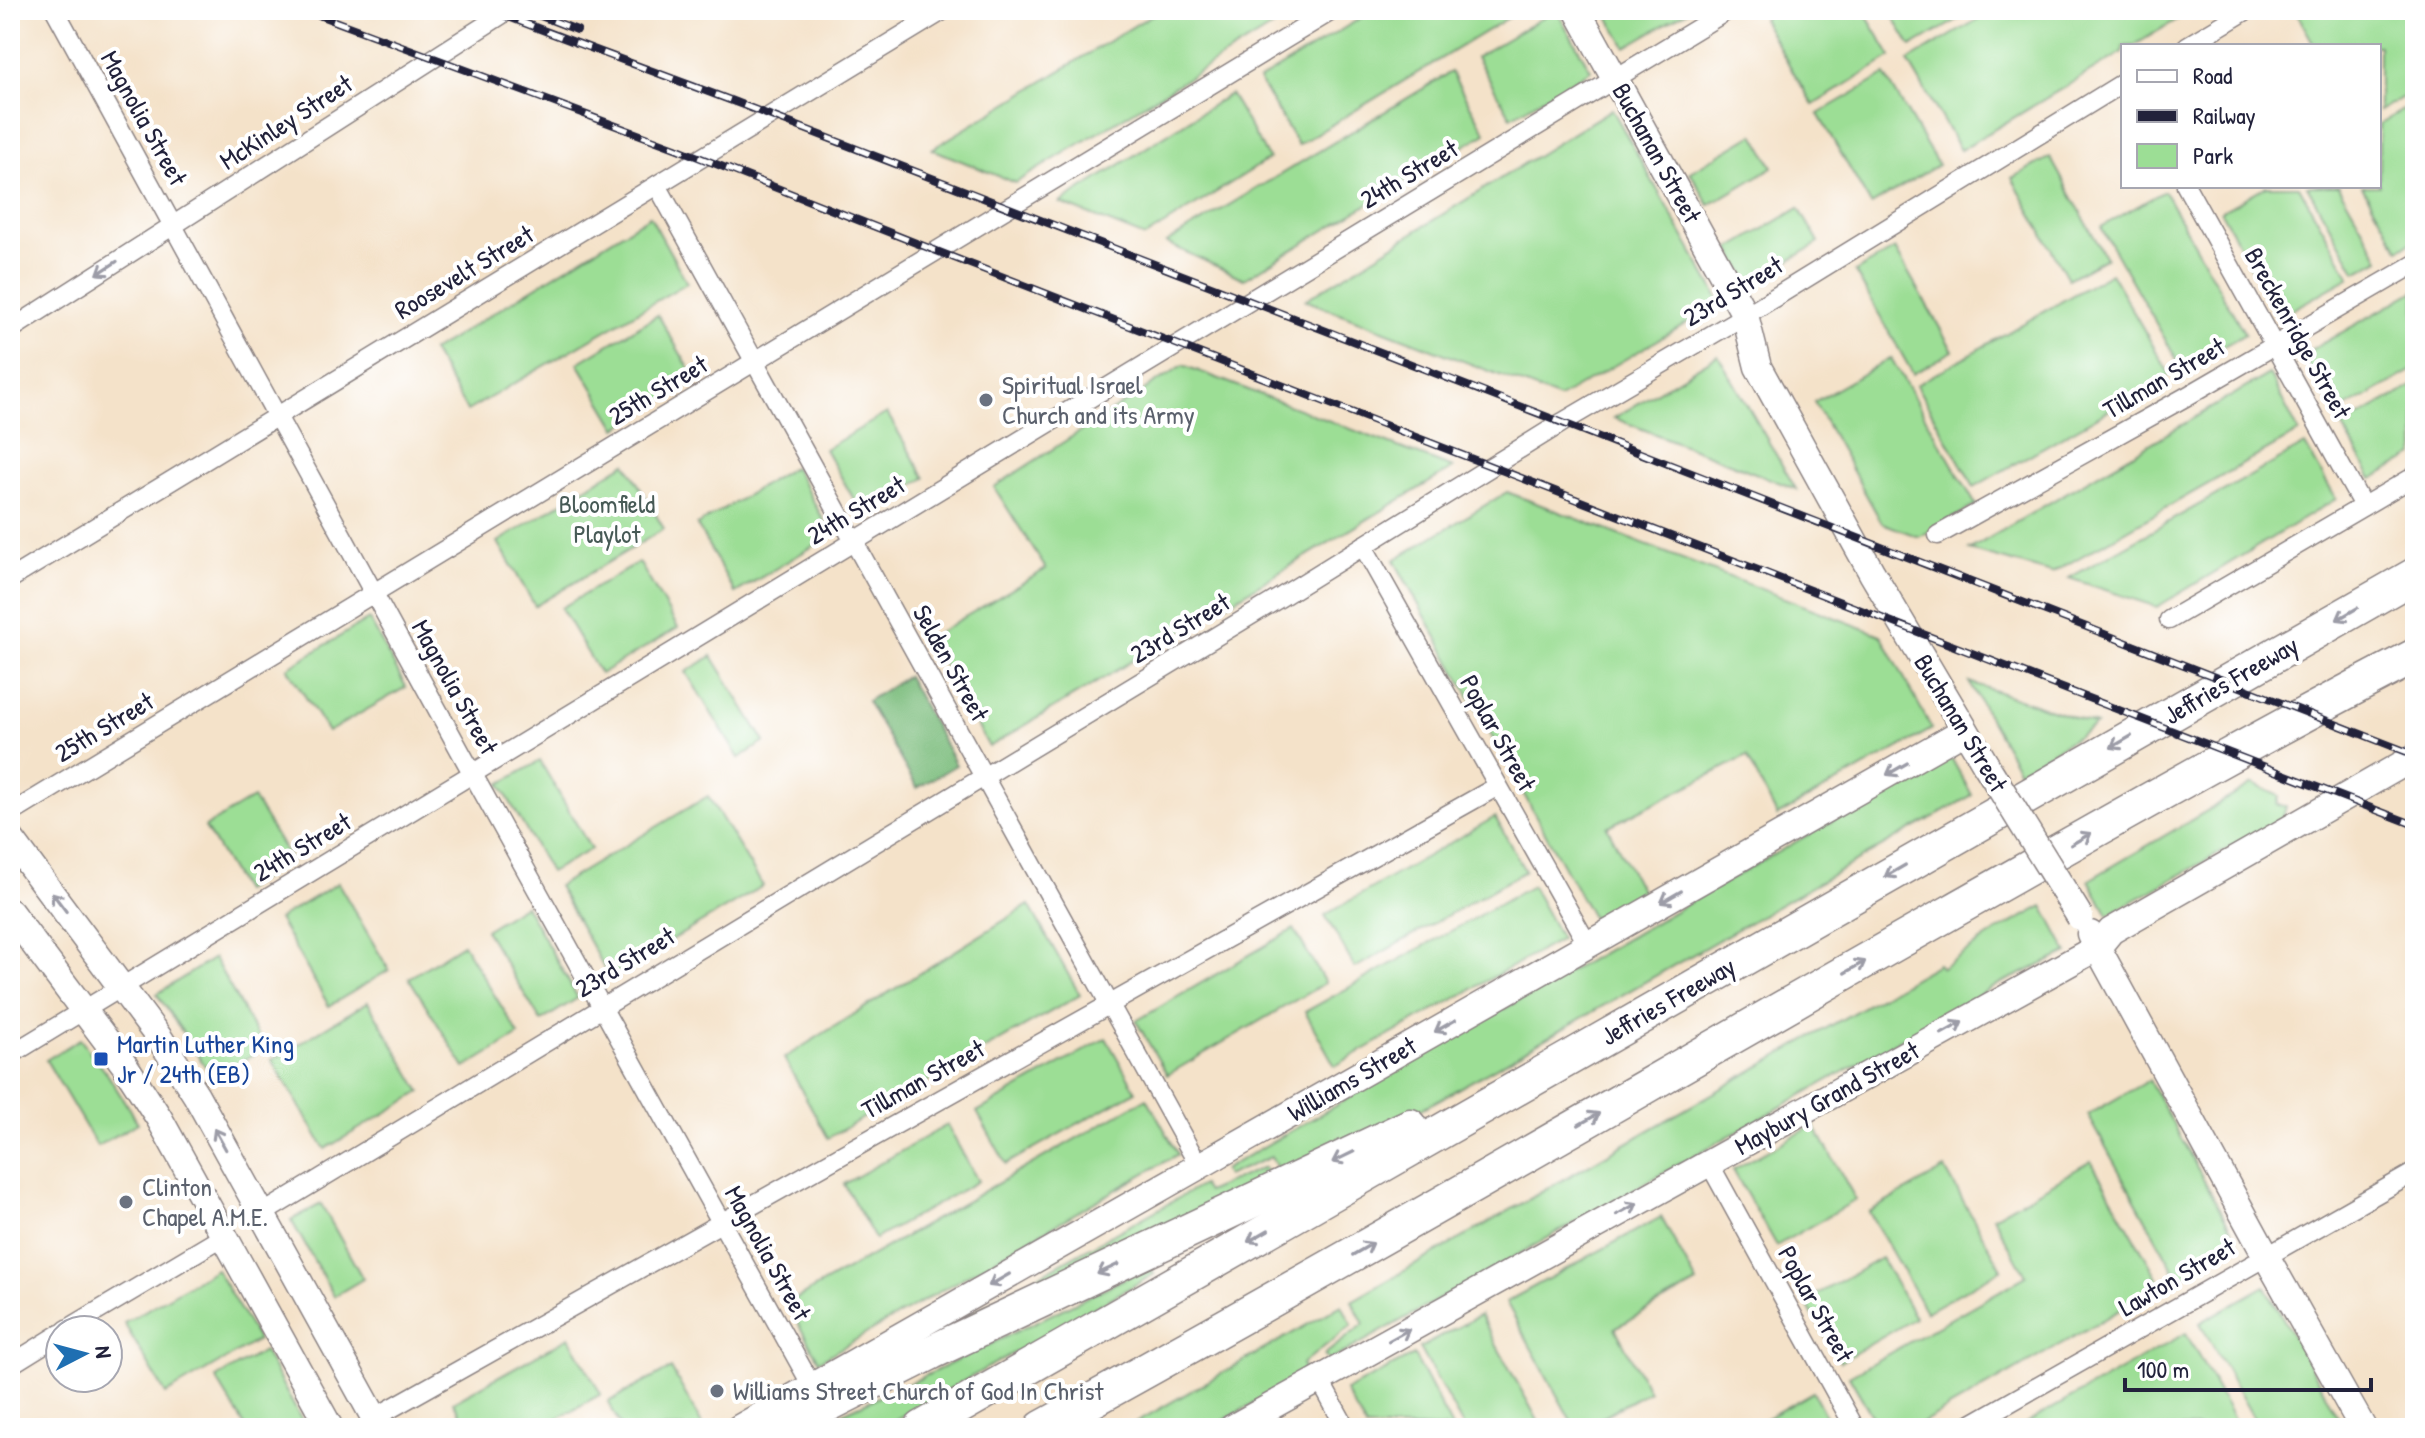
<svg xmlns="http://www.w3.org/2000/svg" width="2425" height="1438" font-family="'Patrick Hand',sans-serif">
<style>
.green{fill:#9cde95;stroke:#5f8068;stroke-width:2}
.forest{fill:#7dbd7e;stroke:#50705c;stroke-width:2}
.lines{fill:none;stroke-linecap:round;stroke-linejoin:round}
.street-casing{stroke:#8b8282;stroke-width:21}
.secondary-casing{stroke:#8b8282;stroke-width:29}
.highway-casing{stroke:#8b8282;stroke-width:37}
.street{stroke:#fff;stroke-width:18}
.secondary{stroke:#fff;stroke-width:26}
.highway{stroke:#fff;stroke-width:34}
.rail-casing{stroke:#22223b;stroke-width:8}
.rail{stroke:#fff;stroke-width:5;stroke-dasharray:15;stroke-linecap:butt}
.secondary-bridge-casing{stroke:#8b8282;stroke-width:29;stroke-linecap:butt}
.secondary-bridge{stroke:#fff;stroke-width:26}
.oneway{stroke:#9c9ca7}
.worship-dot{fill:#6b7280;stroke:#fff;stroke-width:3}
.transit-dot{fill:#1a4fb4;stroke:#fff;stroke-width:3}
.labels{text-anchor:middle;stroke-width:8;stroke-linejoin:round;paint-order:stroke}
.street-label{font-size:26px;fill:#22223b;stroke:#fff}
.worship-label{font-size:26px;fill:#5b616d;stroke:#fff;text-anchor:start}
.park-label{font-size:26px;fill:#475a56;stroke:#fff}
.transit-label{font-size:26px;fill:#164399;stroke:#fff;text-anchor:start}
</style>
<rect width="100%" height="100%" fill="#fff"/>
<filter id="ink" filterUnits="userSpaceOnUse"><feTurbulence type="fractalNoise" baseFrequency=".0125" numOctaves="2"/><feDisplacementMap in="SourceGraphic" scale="16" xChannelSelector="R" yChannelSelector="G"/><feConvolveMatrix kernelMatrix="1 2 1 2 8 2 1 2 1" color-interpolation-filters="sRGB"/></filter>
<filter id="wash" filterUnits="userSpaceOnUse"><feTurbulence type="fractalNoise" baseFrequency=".006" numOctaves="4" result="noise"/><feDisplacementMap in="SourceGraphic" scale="32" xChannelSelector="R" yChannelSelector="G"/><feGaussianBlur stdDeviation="1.8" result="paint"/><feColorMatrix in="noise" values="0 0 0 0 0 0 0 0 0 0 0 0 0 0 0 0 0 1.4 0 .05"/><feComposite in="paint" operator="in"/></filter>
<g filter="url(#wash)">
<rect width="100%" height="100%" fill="#f4e2c9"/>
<g class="green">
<path d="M1160,10H1300L1015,183L932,149Z"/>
<path d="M1374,10H1521L1298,145L1259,80Z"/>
<path d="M1556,10L1591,70L1511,117L1476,57Z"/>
<path d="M1604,10H1689L1626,47Z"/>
<path d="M1777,10H1863L1891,57L1813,105L1762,19Z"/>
<path d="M1889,10H1974L1911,47Z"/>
<path d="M1994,10H2193L2133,46H2123V52L1960,150L1908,61Z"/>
<path d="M2295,10H2415V90L2379,111V46H2315Z"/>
<path d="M1451,72L1486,133L1244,279L1166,243Z"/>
<path d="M1885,75L1938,165L1871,205L1818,114Z"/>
<path d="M1230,94L1269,159L1145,237L1060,203Z"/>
<path d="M2415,103V240L2399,249L2362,186H2379V124Z"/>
<path d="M1612,109L1721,303L1559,398L1305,300Z"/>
<path d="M1754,134L1773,167L1709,205L1690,172Z"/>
<path d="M2050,157L2106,258L2068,279L2012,178Z"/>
<path d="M2266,186H2299L2350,277L2279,317L2221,212Z"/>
<path d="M2307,186H2339L2380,259L2356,272Z"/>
<path d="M2164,191L2245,334L2182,369L2101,227Z"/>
<path d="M1799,208L1819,243L1750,284L1730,249Z"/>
<path d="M650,216L687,283L467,411L432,351Z"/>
<path d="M1895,249L1953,351L1913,374L1855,272Z"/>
<path d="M2111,273L2170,375L1974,487L1916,385Z"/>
<path d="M2415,291V369L2335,414L2302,355Z"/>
<path d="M658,315L696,380L617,428L578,363Z"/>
<path d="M1718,355L1796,489L1614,418Z"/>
<path d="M1891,358L1976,505L1919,537L1882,523L1814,402Z"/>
<path d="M1183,365L1453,468L989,747L929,638L1046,569L994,487Z"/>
<path d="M2269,374L2299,432L2052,573L1969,550Z"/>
<path d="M2415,385V455L2372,479L2342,426Z"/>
<path d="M887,413L925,478L863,515L825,449Z"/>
<path d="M2305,445L2336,499L2157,607L2069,578Z"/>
<path d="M626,463L664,529L535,606L498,542Z"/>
<path d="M794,467L832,535L735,593L697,525Z"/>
<path d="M1507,492L1881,635L1932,729L1777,816L1747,756L1607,827L1643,894L1594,921L1394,560Z"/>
<path d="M639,562L678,628L600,674L561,608Z"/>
<path d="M369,619L406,687L328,732L287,668Z"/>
<path d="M712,656L765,742L739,758L686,672Z"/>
<path d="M1969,682L2096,725L2019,771Z"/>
<path d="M1949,754L1972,795L1440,1099L1352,1146L1283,1179L1271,1157L1226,1176L1223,1170Z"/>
<path d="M540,761L591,849L550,872L500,784Z"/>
<path d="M2253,784L2279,796L2277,805L2286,806L2283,818L2108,915L2089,880Z"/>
<path d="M708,796L763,886L609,977L558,886Z"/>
<path d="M253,798L291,861L243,891L205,827Z"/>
<path d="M1495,817L1525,871L1355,968L1325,915Z"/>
<path d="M338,883L389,970L329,1006L278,919Z"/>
<path d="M1532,886L1561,939L1335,1066L1305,1012Z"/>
<path d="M525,905L578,998L541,1021L485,930Z"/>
<path d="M1029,905L1080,995L828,1138L784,1058Z"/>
<path d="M2043,906L2068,953L2001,983L1329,1361L1324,1355L1364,1324L1352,1301L1938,964L1942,968L1997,931Z"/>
<path d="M1294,929L1325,983L1167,1075L1136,1021Z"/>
<path d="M463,944L519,1035L465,1068L409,978Z"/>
<path d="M214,958L264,1048L213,1078L157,994Z"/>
<path d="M368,1002L421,1092L325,1149L272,1060Z"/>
<path d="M1106,1038L1136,1091L1006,1164L977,1112Z"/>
<path d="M80,1039L108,1075L138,1123L97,1146L46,1060Z"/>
<path d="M2149,1080L2239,1244L2179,1279L2088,1115Z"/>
<path d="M1147,1098L1178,1154L819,1361L787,1304Z"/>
<path d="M947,1125L978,1181L875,1239L844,1184Z"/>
<path d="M1814,1125L1856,1200L1776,1246L1733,1170Z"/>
<path d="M2091,1161L2162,1286L1914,1428H1879L1849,1376L2026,1276L1993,1217Z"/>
<path d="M1264,1167L1274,1183L766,1427L1202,1185L1207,1192Z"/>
<path d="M1945,1169L2002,1269L1926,1312L1869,1212Z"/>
<path d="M321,1204L363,1279L334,1296L291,1220Z"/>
<path d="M1661,1217L1697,1283L1615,1328L1649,1391L1582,1428H1575L1506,1302Z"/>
<path d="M1881,1258L1915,1318L1840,1362L1805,1301Z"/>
<path d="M1150,1266L1154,1274L880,1428H809L919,1379Z"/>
<path d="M216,1269L258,1340L166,1394L124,1323Z"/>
<path d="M2265,1286L2343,1426L2340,1428H2259L2200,1323Z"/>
<path d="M1342,1305L1352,1325L1302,1364L1306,1374L1210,1428H1126Z"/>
<path d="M1480,1315L1542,1428H1464L1420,1348Z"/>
<path d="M2186,1333L2239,1428H2018Z"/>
<path d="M569,1337L601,1394L540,1428H468L453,1402Z"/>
<path d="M264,1351L306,1428H246L216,1378Z"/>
<path d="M1414,1355L1452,1428H1366L1345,1391Z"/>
<path d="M671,1368L704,1428H622L608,1402Z"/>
<path d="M1813,1392L1832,1428H1760L1758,1423Z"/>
</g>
<path class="forest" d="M907,676L956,765L917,788L867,701Z"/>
</g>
<g filter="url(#ink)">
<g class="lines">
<g class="street-casing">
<g id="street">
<path d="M55,10L465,760L812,1386"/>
<path d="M2187,46L2247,10"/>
<path d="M657,185L1199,1166"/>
<path d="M2186,186L2363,506"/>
<path d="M10,330L509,10"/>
<path d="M1938,535L2189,395L2415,264"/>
<path d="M1363,546L1588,945"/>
<path d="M10,579L944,10"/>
<path d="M2169,620L2415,476"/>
<path d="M10,814L1333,10"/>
<path d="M10,1055L1728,10"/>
<path d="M1709,1163L1855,1428"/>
<path d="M262,1214L1281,597L1563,422L1759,307L2123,83"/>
<path d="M66,1330L224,1236"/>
<path d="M10,1365L60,1334"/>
<path d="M1319,1379L1346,1428"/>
<path d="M374,1418L1498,786"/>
<path d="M1965,1428L2415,1172"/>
</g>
</g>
<g class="secondary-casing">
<g id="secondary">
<path d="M1577,10L1745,315L1758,367L1872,573L1986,765"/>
<path d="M10,838L160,1039L196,1095L380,1428"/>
<path d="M10,912L124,1064L159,1118L330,1428"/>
<path d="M2090,934L2266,1256L2363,1428"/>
<path d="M739,1428L1965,730"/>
<path d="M1232,1428L2098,947L2111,931L2415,757"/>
</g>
</g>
<g class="highway-casing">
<g id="highway">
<path d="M781,1428L932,1352L1410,1126"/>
<path d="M922,1428L2415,575"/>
<path d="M1042,1428C1348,1260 1648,1084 1951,912C2105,825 2258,737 2415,656"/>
</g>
</g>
<use href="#street" class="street"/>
<use href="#secondary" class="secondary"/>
<use href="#highway" class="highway"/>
<g class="rail-casing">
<g id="rail">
<path d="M305,10L678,149L916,243L2415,825"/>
<path d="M491,10C574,43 659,73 743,105C1301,320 1858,538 2415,755"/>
<path d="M525,10L577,30"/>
</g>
</g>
<use href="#rail" class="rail"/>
<g class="secondary-bridge-casing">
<path id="secondary-bridge" d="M1986,765L2080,917"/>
</g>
<use href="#secondary-bridge" class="secondary-bridge"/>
</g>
<defs><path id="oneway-shaft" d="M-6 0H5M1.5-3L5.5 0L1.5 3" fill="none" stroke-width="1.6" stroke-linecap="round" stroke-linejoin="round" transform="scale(2)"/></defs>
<g class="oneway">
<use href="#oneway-shaft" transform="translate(107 268) rotate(147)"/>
<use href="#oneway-shaft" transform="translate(2347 614) rotate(150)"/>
<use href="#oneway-shaft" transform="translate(2121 742) rotate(150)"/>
<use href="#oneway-shaft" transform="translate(1897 769) rotate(150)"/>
<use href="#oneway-shaft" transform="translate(2081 839) rotate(-30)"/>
<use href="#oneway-shaft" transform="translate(1895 871) rotate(150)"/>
<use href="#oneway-shaft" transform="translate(1671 897) rotate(150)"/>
<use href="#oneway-shaft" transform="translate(59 902) rotate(-127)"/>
<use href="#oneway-shaft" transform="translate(1855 967) rotate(-30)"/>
<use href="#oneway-shaft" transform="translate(1445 1026) rotate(150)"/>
<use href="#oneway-shaft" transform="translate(1952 1028) rotate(-29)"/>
<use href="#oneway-shaft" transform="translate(1589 1119) rotate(-30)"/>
<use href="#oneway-shaft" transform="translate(220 1139) rotate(-119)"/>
<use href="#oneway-shaft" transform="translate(1343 1157) rotate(154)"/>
<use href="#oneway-shaft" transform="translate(1627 1209) rotate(-29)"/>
<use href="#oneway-shaft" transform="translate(1258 1236) rotate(150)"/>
<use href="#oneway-shaft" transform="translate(1363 1249) rotate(-30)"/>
<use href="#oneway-shaft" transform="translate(1108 1269) rotate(155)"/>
<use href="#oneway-shaft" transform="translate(999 1280) rotate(150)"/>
<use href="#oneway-shaft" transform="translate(1399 1335) rotate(-29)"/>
</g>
</g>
<g class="worship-dot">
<circle cx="986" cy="400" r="8"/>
<circle cx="126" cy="1202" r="8"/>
<circle cx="717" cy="1391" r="8"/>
</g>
<rect class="transit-dot" x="93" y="1051" width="16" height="16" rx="4"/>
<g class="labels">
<g class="street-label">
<text transform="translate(144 118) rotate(61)" y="9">Magnolia Street</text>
<text transform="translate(286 122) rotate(-33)" y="9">McKinley Street</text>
<text transform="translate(1657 153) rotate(61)" y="9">Buchanan Street</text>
<text transform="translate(1409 174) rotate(-31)" y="9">24th Street</text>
<text transform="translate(464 272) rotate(-31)" y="9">Roosevelt Street</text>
<text transform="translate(1733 291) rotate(-31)" y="9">23rd Street</text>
<text transform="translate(2298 333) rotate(61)" y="9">Breckenridge Street</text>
<text transform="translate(2164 378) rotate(-30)" y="9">Tillman Street</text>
<text transform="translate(658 390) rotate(-31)" y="9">25th Street</text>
<text transform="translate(856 510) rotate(-31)" y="9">24th Street</text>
<text transform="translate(1180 628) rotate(-31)" y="9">23rd Street</text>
<text transform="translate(951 663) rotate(61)" y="9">Selden Street</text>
<text transform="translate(2231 680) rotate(-30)" y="9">Jeffries Freeway</text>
<text transform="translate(455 687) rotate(61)" y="9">Magnolia Street</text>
<text transform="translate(1961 723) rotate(59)" y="9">Buchanan Street</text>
<text transform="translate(104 727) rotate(-31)" y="9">25th Street</text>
<text transform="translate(1498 733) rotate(61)" y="9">Poplar Street</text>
<text transform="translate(302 847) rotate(-31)" y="9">24th Street</text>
<text transform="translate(625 962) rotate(-31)" y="9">23rd Street</text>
<text transform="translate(1668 1001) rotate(-30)" y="9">Jeffries Freeway</text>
<text transform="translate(923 1079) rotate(-29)" y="9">Tillman Street</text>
<text transform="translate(1352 1079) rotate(-30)" y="9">Williams Street</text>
<text transform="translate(1827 1098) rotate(-29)" y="9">Maybury Grand Street</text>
<text transform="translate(768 1253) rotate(61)" y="9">Magnolia Street</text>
<text transform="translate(2177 1277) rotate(-30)" y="9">Lawton Street</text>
<text transform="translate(1816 1304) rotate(61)" y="9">Poplar Street</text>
</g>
<g class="worship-label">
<text x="1002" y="394">Spiritual Israel<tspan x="1002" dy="30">Church and its Army</tspan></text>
<text x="142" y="1196">Clinton<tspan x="142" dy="30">Chapel A.M.E.</tspan></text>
<text x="733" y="1400">Williams Street Church of God In Christ</text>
</g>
<g class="park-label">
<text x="607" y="513">Bloomfield<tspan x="607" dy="30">Playlot</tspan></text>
</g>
<g class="transit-label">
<text x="117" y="1053">Martin Luther King<tspan x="117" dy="30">Jr / 24th (EB)</tspan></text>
</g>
</g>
<rect width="2425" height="1438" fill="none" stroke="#fff" stroke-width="40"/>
<rect x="2121" y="44" width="260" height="144" fill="#ffffff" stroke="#a7a7b1" stroke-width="2"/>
<rect x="2137" y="70" width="40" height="12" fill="#ffffff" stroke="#a7a7b1" stroke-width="2"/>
<text x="2193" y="84" font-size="24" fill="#22223b">Road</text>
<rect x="2137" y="110" width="40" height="12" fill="#22223b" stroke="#a7a7b1" stroke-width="2"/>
<text x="2193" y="124" font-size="24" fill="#22223b">Railway</text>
<rect x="2137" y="144" width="40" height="24" fill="#9cde95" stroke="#a7a7b1" stroke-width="2"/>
<text x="2193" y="164" font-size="24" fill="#22223b">Park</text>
<g transform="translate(84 1354) rotate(84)"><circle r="38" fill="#ffffff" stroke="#a7a7b1" stroke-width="2"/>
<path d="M0-6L14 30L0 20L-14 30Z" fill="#1f6fb2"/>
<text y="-12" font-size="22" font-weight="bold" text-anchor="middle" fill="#22223b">N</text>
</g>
<path d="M2125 1378v12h246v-12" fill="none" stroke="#22223b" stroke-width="4"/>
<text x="2137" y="1378" font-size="24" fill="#22223b" stroke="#ffffff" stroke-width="6" paint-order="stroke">100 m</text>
</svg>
